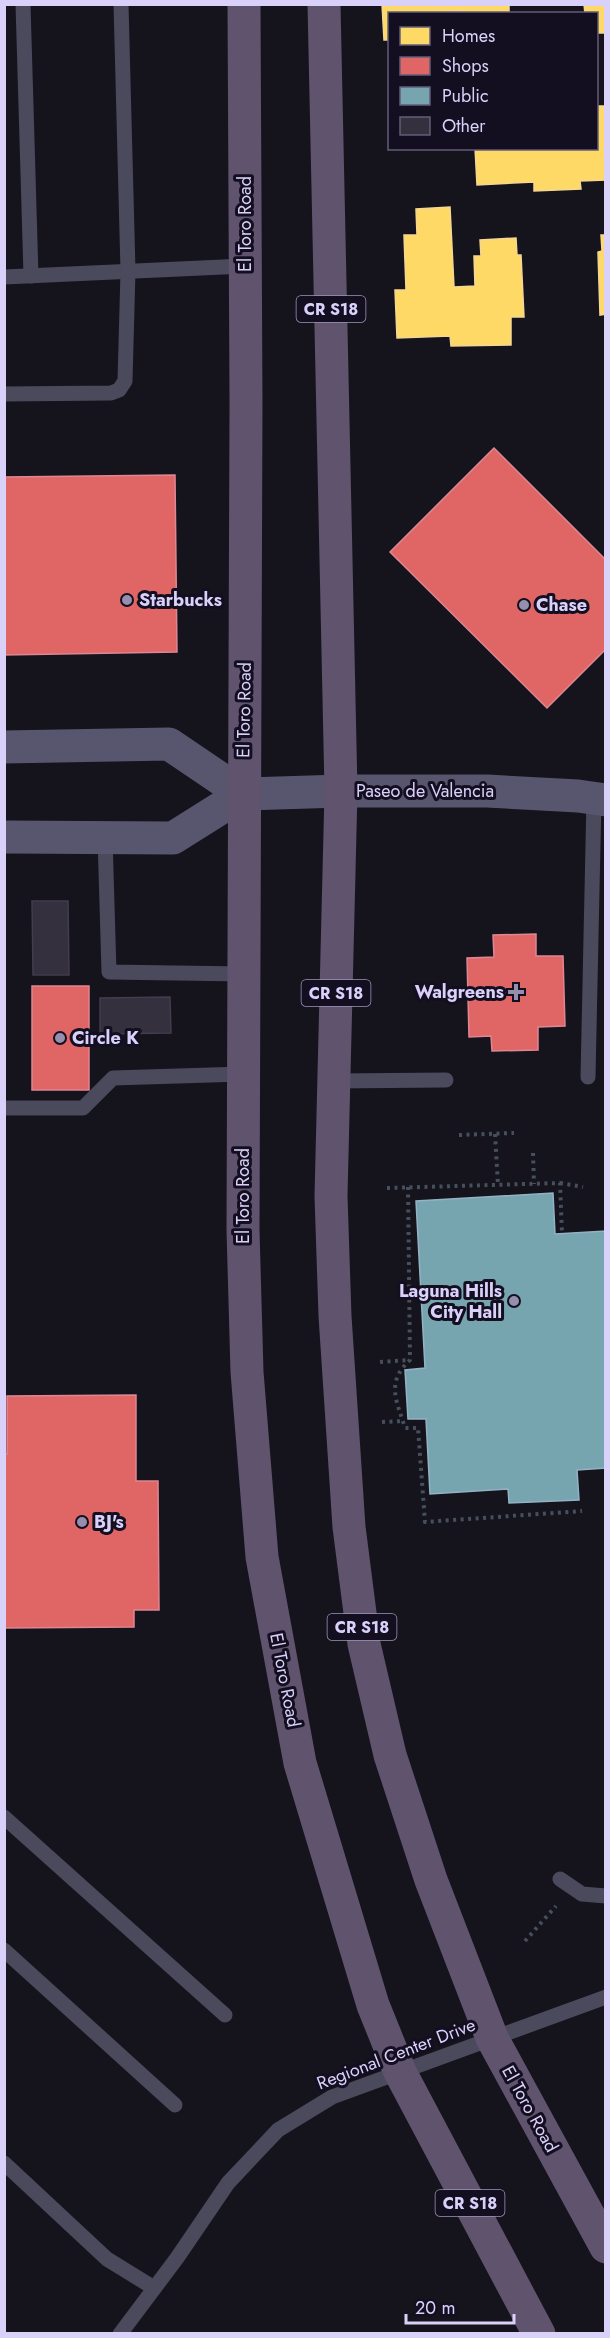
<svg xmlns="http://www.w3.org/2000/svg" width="610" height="2338" font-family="Jost,sans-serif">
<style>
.homes{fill:#ffd966;stroke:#f4d793;stroke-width:1.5}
.shops{fill:#e06666;stroke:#de8693;stroke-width:1.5}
.public{fill:#76a5af;stroke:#94b2c6;stroke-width:1.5}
.building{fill:#34303e;stroke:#423d4f;stroke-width:1.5}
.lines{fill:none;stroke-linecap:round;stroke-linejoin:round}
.path{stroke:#464f5c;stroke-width:4;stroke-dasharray:3 4.5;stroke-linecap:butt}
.lane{stroke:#4b495c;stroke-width:15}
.secondary{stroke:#58556e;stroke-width:33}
.primary{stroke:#5f536d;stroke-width:33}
.poi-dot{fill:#958ead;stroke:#130f20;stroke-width:2}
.labels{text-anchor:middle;stroke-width:6;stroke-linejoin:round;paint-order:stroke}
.shield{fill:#130f20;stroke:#9e97b9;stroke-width:1.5}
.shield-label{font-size:16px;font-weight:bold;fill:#dad1fb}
.street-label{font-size:18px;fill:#dad1fb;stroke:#130f20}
.poi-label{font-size:18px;font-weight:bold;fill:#dad1fb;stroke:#130f20;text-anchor:start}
</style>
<rect width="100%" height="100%" fill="#15131c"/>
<g class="homes">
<path d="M382,4H509V14H462V11L390,14V40H384Z"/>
<path d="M584,4H606V33H596V14H585Z"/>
<path d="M596,106H606V180L580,181L581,189L534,191V182L477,185L475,148H596Z"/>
<path d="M450,207L454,287L475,286L474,256H481L480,240L516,238L517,255H521L524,317H511V345L451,346L450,336L397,338L395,290H406L404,235H417L416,209Z"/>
<path d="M601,235H606V314L600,315L598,252L602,251Z"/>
</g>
<g class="shops">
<path d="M494,448L606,560V649L547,708L390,552Z"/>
<path d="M175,475L177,652L4,655V477Z"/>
<path d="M536,934V956H563L565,1026L538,1027V1050L492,1051L491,1036L469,1037L467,958L494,957L493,935Z"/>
<rect x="32" y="986" width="57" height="104"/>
<path d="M136,1395V1481H158L159,1610H134V1627L5,1628L4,1454H7V1396Z"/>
</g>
<path class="public" d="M553,1193L555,1234L606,1231V1468L577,1470L579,1500L509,1503L508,1489L430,1494L426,1419H408L405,1370L425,1368L416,1201Z"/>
<g class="building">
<path d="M32,901H68L69,975H33Z"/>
<path d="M170,997L171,1033L100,1034V998Z"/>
</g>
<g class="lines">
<g class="path">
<path d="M495,1134L498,1185"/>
<path d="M459,1135L514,1133"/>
<path d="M533,1153L534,1184"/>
<path d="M560,1183L583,1187"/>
<path d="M408,1187L410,1360C385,1383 397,1401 405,1428H418L425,1522L582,1511"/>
<path d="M387,1188L560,1183L562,1234"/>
<path d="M380,1362L409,1360"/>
<path d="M382,1422L403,1421"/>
<path d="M525,1941L556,1906"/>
</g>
<g class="lane">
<path d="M23,4L31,276"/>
<path d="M4,277L245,266"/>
<path d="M4,394L111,393L119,390L125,381L128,271L121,4"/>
<path d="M105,837L109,972L244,974"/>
<path d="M588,1077L594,798"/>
<path d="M334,1081L446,1080"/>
<path d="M4,1108H83L113,1078L243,1074"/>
<path d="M4,1817L225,2015"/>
<path d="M560,1879L582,1894L606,1896"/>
<path d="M4,1950L175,2105"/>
<path d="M4,2163L107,2259L154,2288"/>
<path d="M120,2334L177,2258L228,2183L278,2130L332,2097L606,1997"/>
</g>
<g class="secondary">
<path d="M4,747L169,744L243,794"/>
<path d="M4,837L173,838L243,794L341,791H487L578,796L606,800"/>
</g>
<g class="primary">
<path d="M244,4L246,403L243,1230L247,1372L262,1557L300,1763L373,2005L400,2072L539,2334"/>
<path d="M324,4L341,791L331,1196L335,1316L349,1527L364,1644L390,1755L431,1880L492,2038L606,2247"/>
</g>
</g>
<g class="poi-dot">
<circle cx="127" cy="600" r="6"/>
<circle cx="524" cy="605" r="6"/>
<path d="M513 983h6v6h6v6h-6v6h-6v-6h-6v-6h6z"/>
<circle cx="60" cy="1038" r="6"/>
<circle cx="514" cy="1301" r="6"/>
<circle cx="82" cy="1522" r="6"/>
</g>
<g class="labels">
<g class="shield">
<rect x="296.5" y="296" width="69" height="26" rx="4.5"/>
<rect x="301.5" y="980" width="69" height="26" rx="4.5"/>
<rect x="327.5" y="1614" width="69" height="26" rx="4.5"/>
<rect x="435.5" y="2190" width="69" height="26" rx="4.5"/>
</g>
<g class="shield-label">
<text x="331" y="315">CR S18</text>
<text x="336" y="999">CR S18</text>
<text x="362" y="1633">CR S18</text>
<text x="470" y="2209">CR S18</text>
</g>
<g class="street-label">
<text transform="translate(245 224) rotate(-90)" y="6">El Toro Road</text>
<text transform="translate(244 710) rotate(-89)" y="6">El Toro Road</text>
<text x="425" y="797">Paseo de Valencia</text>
<text transform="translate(243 1196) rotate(-90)" y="6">El Toro Road</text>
<text transform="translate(285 1680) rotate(79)" y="6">El Toro Road</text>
<text transform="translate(396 2054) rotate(-21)" y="6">Regional Center Drive</text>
<text transform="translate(530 2109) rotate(61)" y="6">El Toro Road</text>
</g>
<g class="poi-label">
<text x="139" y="606">Starbucks</text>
<text x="536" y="611">Chase</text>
<text x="504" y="998" text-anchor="end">Walgreens</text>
<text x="72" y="1044">Circle K</text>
<text x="502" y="1297" text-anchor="end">Laguna Hills<tspan x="502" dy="21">City Hall</tspan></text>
<text x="94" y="1528">BJ's</text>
</g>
</g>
<rect width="610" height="2338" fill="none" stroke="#dad1fb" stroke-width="12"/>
<rect x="388" y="12" width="210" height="138" fill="#130f20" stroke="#635d78" stroke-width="1.5"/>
<rect x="400" y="27" width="30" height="18" fill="#ffd966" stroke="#635d78" stroke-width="1.5"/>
<text x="442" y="42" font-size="18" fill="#dad1fb">Homes</text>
<rect x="400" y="57" width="30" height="18" fill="#e06666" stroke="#635d78" stroke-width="1.5"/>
<text x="442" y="72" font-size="18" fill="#dad1fb">Shops</text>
<rect x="400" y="87" width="30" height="18" fill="#76a5af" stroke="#635d78" stroke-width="1.5"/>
<text x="442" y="102" font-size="18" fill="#dad1fb">Public</text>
<rect x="400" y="117" width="30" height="18" fill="#34303e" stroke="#635d78" stroke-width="1.5"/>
<text x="442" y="132" font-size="18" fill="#dad1fb">Other</text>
<path d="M406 2314v9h108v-9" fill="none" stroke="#dad1fb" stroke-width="3"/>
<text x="415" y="2314" font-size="18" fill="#dad1fb" stroke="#130f20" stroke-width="4.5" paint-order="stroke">20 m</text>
</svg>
